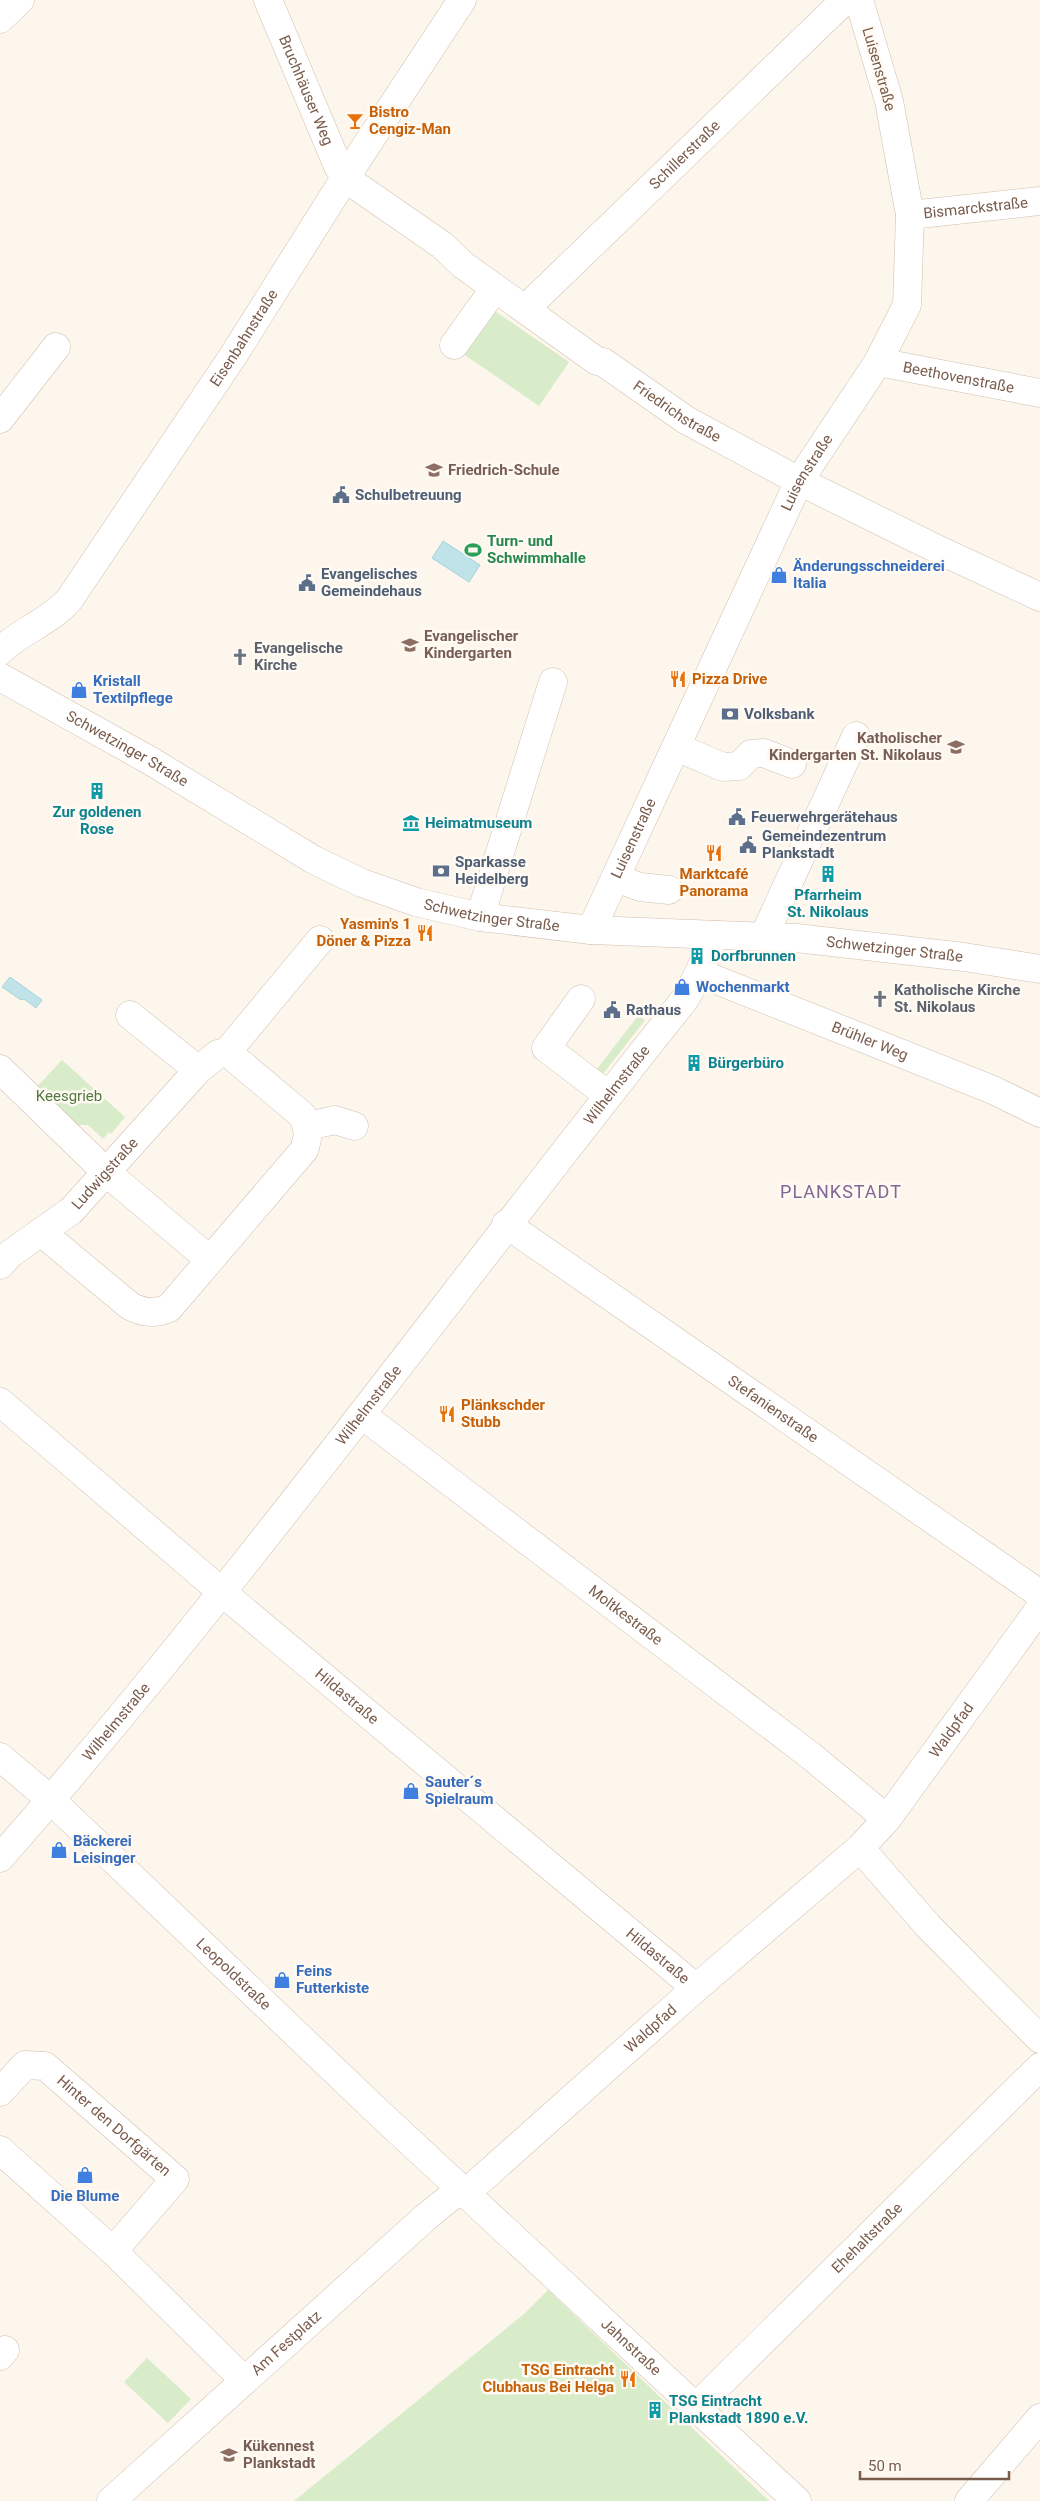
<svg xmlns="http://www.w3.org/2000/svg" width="1040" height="2501" font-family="Roboto,sans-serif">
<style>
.green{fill:#d8ecc9}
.water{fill:#bfe3e8;stroke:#a5d3da}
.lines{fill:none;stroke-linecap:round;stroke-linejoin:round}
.minor-casing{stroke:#d1beb0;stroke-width:29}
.minor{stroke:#fff;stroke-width:28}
.labels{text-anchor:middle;stroke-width:5;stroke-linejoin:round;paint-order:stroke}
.street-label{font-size:15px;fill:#7a5c4d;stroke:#fffaf3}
.food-label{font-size:15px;font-weight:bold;fill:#c56008;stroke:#fffaf3;text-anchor:start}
.education-label{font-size:15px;font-weight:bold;fill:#785e54;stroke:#fffaf3;text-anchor:start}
.service-label{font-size:15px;font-weight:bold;fill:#4e5e75;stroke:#fffaf3;text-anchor:start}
.leisure-label{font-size:15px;font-weight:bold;fill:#27864d;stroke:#fffaf3;text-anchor:start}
.shop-label{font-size:15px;font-weight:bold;fill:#366cbe;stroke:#fffaf3;text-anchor:start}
.worship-label{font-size:15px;font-weight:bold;fill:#5b616d;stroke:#fffaf3;text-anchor:start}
.culture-label{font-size:15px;font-weight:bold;fill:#0d838f;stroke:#fffaf3;text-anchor:start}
.park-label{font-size:15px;fill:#537a41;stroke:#fffaf3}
.quarter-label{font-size:18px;letter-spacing:1px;fill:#846695;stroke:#fffaf3}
</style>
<rect width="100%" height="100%" fill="#fdf6ec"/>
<g class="green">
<path d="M489,307L569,362L539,406L459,351Z"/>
<path d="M638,1016L645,1020L599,1079L593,1074Z"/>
<path d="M62,1060L125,1117L111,1134L109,1132L103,1139L88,1125H80L74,1132L33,1091Z"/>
<path d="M548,2290L769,2501H294L524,2314Z"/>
<path d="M147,2358L191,2399L168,2423L124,2382Z"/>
</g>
<g class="water">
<path d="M443,541L480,565L469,582L432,558Z"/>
<path d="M10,977L42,1000L36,1008L24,999L21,1000L2,987Z"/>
</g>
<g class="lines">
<g class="minor-casing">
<g id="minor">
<path id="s1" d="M268,0L338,166L345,178L442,245L463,265L587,354L597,361L603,362L686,420L799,481L941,551L1040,597"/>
<path d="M0,19L20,0"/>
<path id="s2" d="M910,215L1040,201"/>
<path id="s3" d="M525,309L845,0"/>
<path d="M454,345L495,288"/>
<path id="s4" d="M878,362L1040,393"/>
<path d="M0,419L56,347"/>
<path id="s5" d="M0,651C21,631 49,622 69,600L233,356L345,178L462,0"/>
<path id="s6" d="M0,677L149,760L314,860L362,883L416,902L480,917L591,930L796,938L964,957L1040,969"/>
<path d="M676,747L723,767L739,766L751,754L764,753L792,764"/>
<path d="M616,878L640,887L669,890"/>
<path d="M480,917L553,682"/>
<path id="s7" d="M591,930L799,481L878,362L907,305L910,215L889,101L859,0"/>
<path d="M764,936L856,736"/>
<path id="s8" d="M699,973L993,1090L1040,1113"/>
<path d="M581,999L546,1048L608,1095"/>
<path d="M130,1015L198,1070"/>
<path d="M0,1069L106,1172L210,1260"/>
<path d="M308,1126L335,1120L354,1126"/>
<path id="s9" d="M506,1224L1040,1594"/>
<path d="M41,1232L130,1306C143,1313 156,1314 169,1308L304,1150C309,1136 309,1128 302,1115L227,1052"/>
<path id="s10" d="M0,1265L10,1254L71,1211L198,1070L218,1054L227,1052L320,940"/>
<path id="s11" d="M0,1402L223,1593L696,1988"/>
<path id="s12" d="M362,1415L811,1756L887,1819"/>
<path id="s13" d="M0,1757L51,1800L378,2112L797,2501"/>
<path d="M860,1848L929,1927L1040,2039"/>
<path id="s14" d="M0,1858C242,1583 456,1285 685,999L699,973L714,935"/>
<path id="s15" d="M0,2092L25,2065L45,2066L175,2179L113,2251"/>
<path d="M0,2150L113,2251L244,2380"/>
<path d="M0,2356L5,2350"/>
<path id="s16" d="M695,2408L1040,2067"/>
<path id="s17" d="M111,2501L426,2217L453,2195L467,2192L696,1988L860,1848L887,1819L1040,1608"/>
<path d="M969,2501L1040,2418"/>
</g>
</g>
<use href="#minor" class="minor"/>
</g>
<defs>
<g id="bar-bare" transform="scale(1.35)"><path d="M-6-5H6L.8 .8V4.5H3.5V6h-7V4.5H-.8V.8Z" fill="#e8710a" stroke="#fffaf3" stroke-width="2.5" paint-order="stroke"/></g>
<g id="school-bare" transform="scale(1.35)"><path d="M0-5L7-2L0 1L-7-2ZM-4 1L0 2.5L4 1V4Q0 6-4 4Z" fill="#8d6e63" stroke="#fffaf3" stroke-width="2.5" paint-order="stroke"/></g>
<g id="civic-bare" transform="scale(1.35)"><path d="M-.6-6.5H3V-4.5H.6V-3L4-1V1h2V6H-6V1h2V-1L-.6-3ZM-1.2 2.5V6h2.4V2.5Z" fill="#5c6f8a" stroke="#fffaf3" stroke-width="2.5" paint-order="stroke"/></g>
<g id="stadium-bare" transform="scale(1.35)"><path d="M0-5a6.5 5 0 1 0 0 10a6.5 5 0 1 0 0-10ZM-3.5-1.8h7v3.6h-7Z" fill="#2e9e5b" stroke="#fffaf3" stroke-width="2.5" paint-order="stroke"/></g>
<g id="shop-bare" transform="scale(1.35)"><path d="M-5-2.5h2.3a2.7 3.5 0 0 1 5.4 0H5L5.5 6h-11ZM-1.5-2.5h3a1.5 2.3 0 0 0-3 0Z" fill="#3f7fe0" stroke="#fffaf3" stroke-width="2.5" paint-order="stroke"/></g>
<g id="church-bare" transform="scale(1.35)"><path d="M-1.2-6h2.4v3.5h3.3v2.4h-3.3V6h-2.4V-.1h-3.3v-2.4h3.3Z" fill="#6b7280" stroke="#fffaf3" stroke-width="2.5" paint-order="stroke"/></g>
<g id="restaurant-bare" transform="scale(1.35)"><path d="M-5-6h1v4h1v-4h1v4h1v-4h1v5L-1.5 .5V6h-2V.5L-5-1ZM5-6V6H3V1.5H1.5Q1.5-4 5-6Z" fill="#e8710a" stroke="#fffaf3" stroke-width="2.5" paint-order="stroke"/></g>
<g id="bank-bare" transform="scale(1.35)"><path d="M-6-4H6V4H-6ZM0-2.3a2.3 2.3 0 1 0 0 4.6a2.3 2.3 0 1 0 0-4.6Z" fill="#5c6f8a" stroke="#fffaf3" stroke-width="2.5" paint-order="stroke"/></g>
<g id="building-bare" transform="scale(1.35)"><path d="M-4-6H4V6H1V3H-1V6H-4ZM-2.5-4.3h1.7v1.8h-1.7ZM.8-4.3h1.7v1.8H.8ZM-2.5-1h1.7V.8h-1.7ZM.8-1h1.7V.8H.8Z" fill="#0f9aa8" stroke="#fffaf3" stroke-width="2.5" paint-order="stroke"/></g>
<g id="museum-bare" transform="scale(1.35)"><path d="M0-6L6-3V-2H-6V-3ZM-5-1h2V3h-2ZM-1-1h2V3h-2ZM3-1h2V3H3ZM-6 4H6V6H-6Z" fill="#0f9aa8" stroke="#fffaf3" stroke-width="2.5" paint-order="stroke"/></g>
</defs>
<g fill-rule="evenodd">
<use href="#bar-bare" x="355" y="121"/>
<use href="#school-bare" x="434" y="470"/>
<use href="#civic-bare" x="341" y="495"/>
<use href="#stadium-bare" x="473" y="550"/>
<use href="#shop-bare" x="779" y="575"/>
<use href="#civic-bare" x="307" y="583"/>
<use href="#school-bare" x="410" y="645"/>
<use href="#church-bare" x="240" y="657"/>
<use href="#restaurant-bare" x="678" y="679"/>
<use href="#shop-bare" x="79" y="690"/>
<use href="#bank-bare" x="730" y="714"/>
<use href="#school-bare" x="956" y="747"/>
<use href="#building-bare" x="97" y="791"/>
<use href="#civic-bare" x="737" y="817"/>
<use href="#museum-bare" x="411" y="823"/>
<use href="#civic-bare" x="748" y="845"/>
<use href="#restaurant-bare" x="714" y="853"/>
<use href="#bank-bare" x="441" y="871"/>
<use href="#building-bare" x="828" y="874"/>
<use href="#restaurant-bare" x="425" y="933"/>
<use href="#building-bare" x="697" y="956"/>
<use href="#shop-bare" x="682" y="987"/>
<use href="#church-bare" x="880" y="999"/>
<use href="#civic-bare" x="612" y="1010"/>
<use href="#building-bare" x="694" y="1063"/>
<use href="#restaurant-bare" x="447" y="1414"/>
<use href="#shop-bare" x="411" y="1791"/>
<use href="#shop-bare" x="59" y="1850"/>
<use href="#shop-bare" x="282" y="1980"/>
<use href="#shop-bare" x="85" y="2175"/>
<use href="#restaurant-bare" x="628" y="2379"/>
<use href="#building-bare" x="655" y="2410"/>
<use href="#school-bare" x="229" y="2455"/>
</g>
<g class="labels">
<g class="street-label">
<text transform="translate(879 69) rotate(74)" y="5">Luisenstraße</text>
<text dy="5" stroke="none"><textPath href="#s1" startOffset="98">Bruchhäuser Weg</textPath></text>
<text dy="5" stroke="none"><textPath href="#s3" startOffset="222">Schillerstraße</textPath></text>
<text dy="5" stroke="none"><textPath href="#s2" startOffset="66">Bismarckstraße</textPath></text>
<text dy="5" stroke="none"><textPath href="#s5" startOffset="401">Eisenbahnstraße</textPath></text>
<text dy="5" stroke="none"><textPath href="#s4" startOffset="82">Beethovenstraße</textPath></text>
<text dy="5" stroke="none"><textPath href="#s1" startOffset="601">Friedrichstraße</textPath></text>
<text dy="5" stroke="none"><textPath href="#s7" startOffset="506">Luisenstraße</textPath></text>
<text dy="5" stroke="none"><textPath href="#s6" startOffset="146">Schwetzinger Straße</textPath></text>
<text dy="5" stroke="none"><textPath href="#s7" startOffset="101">Luisenstraße</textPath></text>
<text dy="5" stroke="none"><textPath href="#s6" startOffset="551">Schwetzinger Straße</textPath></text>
<text dy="5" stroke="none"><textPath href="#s6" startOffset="956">Schwetzinger Straße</textPath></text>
<text dy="5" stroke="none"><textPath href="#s8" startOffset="184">Brühler Weg</textPath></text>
<text dy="5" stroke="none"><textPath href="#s14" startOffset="989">Wilhelmstraße</textPath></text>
<text dy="5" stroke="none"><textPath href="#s10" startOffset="140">Ludwigstraße</textPath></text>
<text dy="5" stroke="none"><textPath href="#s14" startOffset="584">Wilhelmstraße</textPath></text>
<text dy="5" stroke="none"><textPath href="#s9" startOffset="325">Stefanienstraße</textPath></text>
<text dy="5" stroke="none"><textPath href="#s12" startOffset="331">Moltkestraße</textPath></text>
<text dy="5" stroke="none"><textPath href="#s11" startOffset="455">Hildastraße</textPath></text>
<text dy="5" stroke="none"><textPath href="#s14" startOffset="179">Wilhelmstraße</textPath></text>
<text dy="5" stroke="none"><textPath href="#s17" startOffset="1145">Waldpfad</textPath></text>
<text dy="5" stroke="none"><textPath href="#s11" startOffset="860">Hildastraße</textPath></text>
<text dy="5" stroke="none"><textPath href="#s13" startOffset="319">Leopoldstraße</textPath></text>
<text dy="5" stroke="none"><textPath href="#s17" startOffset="719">Waldpfad</textPath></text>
<text dy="5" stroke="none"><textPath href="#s15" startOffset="148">Hinter den Dorfgärten</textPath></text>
<text dy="5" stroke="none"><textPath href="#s16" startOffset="242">Ehehaltstraße</textPath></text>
<text dy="5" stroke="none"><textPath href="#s17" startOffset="236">Am Festplatz</textPath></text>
<text dy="5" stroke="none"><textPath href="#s13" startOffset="864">Jahnstraße</textPath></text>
</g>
<g class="food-label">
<text x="369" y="117">Bistro<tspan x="369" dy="17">Cengiz-Man</tspan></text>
<text x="692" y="684">Pizza Drive</text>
<text x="714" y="879" text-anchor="middle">Marktcafé<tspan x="714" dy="17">Panorama</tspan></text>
<text x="411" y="929" text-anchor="end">Yasmin's 1<tspan x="411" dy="17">Döner &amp; Pizza</tspan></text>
<text x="461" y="1410">Plänkschder<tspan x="461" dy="17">Stubb</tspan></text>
<text x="614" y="2375" text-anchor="end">TSG Eintracht<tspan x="614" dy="17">Clubhaus Bei Helga</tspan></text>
</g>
<g class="education-label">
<text x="448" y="475">Friedrich-Schule</text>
<text x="424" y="641">Evangelischer<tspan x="424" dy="17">Kindergarten</tspan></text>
<text x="942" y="743" text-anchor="end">Katholischer<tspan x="942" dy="17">Kindergarten St. Nikolaus</tspan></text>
<text x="243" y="2451">Kükennest<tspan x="243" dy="17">Plankstadt</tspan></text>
</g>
<g class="service-label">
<text x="355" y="500">Schulbetreuung</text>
<text x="321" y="579">Evangelisches<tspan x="321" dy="17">Gemeindehaus</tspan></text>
<text x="744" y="719">Volksbank</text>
<text x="751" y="822">Feuerwehrgerätehaus</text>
<text x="762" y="841">Gemeindezentrum<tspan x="762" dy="17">Plankstadt</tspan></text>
<text x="455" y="867">Sparkasse<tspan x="455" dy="17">Heidelberg</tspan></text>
<text x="626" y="1015">Rathaus</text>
</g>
<g class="leisure-label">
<text x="487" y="546">Turn- und<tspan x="487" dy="17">Schwimmhalle</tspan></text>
</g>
<g class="shop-label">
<text x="793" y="571">Änderungsschneiderei<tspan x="793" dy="17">Italia</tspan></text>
<text x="93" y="686">Kristall<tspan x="93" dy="17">Textilpflege</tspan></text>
<text x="696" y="992">Wochenmarkt</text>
<text x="425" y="1787">Sauter´s<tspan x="425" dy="17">Spielraum</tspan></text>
<text x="73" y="1846">Bäckerei<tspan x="73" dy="17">Leisinger</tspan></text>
<text x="296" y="1976">Feins<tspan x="296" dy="17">Futterkiste</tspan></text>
<text x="85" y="2201" text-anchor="middle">Die Blume</text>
</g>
<g class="worship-label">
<text x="254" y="653">Evangelische<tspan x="254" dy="17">Kirche</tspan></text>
<text x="894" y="995">Katholische Kirche<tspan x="894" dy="17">St. Nikolaus</tspan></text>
</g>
<g class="culture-label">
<text x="97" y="817" text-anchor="middle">Zur goldenen<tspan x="97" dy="17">Rose</tspan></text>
<text x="425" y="828">Heimatmuseum</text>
<text x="828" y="900" text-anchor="middle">Pfarrheim<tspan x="828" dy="17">St. Nikolaus</tspan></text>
<text x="711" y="961">Dorfbrunnen</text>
<text x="708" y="1068">Bürgerbüro</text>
<text x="669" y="2406">TSG Eintracht<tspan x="669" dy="17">Plankstadt 1890 e.V.</tspan></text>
</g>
<g class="park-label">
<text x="69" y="1101">Keesgrieb</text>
</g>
<g class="quarter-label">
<text x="841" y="1198">PLANKSTADT</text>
</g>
</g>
<path d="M860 2471v8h149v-8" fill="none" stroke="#7a5c4d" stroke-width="2.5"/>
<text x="868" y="2471" font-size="15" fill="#7a5c4d" stroke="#fffaf3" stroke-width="4" paint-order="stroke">50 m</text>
</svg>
